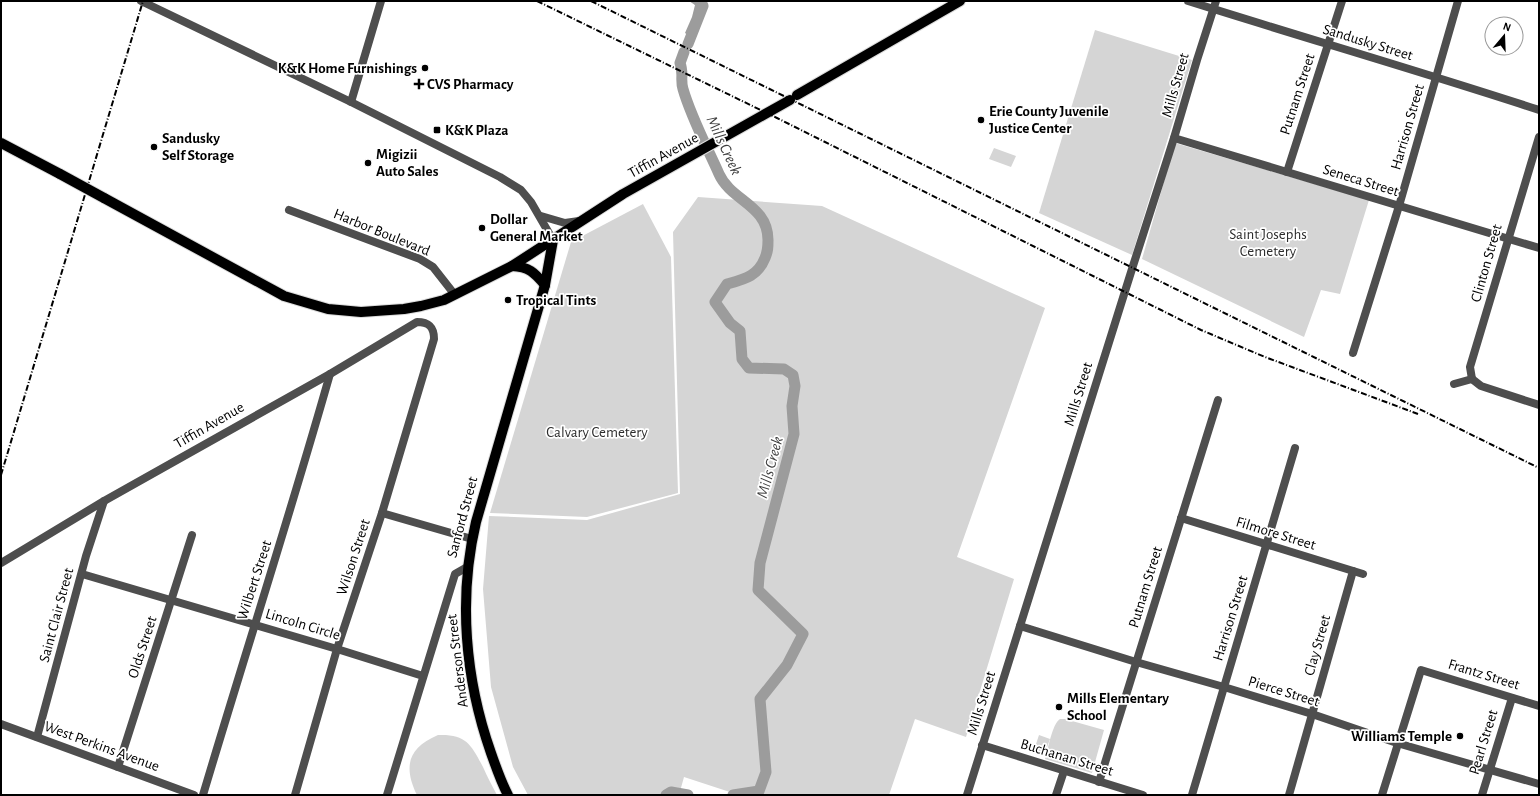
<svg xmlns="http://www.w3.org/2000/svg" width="1540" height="796" font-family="'Alegreya Sans',sans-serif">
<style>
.green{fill:#d5d5d5}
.water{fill:#9c9c9c}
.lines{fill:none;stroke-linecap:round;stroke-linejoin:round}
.river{stroke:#9c9c9c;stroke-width:11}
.major-casing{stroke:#dbdbdb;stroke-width:12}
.minor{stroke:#4e4e4e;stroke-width:8}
.major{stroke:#000;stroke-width:10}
.rail{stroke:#000;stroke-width:2;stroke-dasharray:6 2 1 2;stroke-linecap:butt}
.major-bridge-casing{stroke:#dbdbdb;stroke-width:12;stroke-linecap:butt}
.major-bridge{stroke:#000;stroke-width:10}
.poi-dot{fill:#000;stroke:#fff;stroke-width:1.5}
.labels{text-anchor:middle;stroke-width:3.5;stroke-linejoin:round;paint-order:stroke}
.street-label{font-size:15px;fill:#000;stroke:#fff}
.poi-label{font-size:15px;font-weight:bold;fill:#000;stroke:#fff;text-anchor:start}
.park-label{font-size:15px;fill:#2c2c2c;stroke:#fff}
.water-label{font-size:16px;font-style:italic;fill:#3d3d3d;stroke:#fff}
</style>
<rect width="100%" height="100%" fill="#fff"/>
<g class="green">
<path d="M1095,30L1192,60L1132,255L1039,213Z"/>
<path d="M1175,143L1369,200L1340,294L1321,290L1304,337L1142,259Z"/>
<path d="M994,148L1016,156L1011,167L989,159Z"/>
<path d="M698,197L822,206L1045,308L957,557L1014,579L966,737L915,719L889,795H739L684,777L679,795H528L513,767L491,687L483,589L489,516L587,520L680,494L673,232Z"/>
<path d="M643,204L671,257L678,493L587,517L490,513L571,242Z"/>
<path d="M1060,719H1065L1104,730L1092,773L1045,759C1048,750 1052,724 1060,719Z"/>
<path d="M438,735C466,734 471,744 483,767C487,776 492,786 497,795H417C403,766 408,748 438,735Z"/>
<path d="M1039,735L1050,739L1045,753L1034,750Z"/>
</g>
<path class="water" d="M689,1H707L708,6L694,39L685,33L692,17L695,5Z"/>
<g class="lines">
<g class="river">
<path d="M688,44L703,6L699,1"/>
<path d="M684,52L680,63C684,73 680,80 683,89C691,117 707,147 719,174C731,201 768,205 768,240C768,247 768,251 765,258C758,276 745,279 727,284L715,302L730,323L740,331L742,359L749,368L784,369L793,375L795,386L792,406L794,434L760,563L758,590L803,634L787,665L760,699L766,772L759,791L733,795"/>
<path d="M666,795L671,792L688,795"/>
</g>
<g class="major-casing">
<g id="major">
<path d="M797,95L960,1"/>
<path d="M1,143L60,174"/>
<path d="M104,198L284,296L328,309L361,312L404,309L421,306L444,300L512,266L623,194L790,100"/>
<path d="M512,266C529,267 534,272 545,285"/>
<path d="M508,795C501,782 496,767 491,753C465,679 458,598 476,522L545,285L553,240"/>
</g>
</g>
<g class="minor">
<path d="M141,1L351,102L500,177L521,190L531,202L553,240"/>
<path d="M1188,1C1305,38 1423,72 1539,110"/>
<path d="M351,102L381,1"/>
<path d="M1174,138L1539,248"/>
<path d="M1287,172L1342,1"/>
<path d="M289,210L420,259L433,267L455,295"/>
<path d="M541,216L565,223L579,221"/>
<path d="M1353,353L1399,206L1458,1"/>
<path d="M1472,379L1470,367L1539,137"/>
<path d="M1472,379L1481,386L1539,405"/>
<path d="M1454,384L1472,379"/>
<path d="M382,513L472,539"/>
<path d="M1181,518L1363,574"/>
<path d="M1,563L104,501L330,374L417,322C429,322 434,327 434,339L382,513L337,649L295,795"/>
<path d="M82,574L337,649L423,676"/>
<path d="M1020,626L1136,662L1224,687L1312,714L1397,743L1539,784"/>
<path d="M1,724L194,795"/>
<path d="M37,737L86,556L104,501"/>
<path d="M982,745L1143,795"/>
<path d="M118,767L192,535"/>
<path d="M1099,782L1218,400"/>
<path d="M203,795C245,654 290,515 330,374"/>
<path d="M387,795L455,574L469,566"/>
<path d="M967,795L1132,269L1174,138L1197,60L1216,1"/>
<path d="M1056,795L1064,771"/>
<path d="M1192,795L1295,448"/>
<path d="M1289,795L1353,571"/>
<path d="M1382,795L1421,670L1539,706"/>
<path d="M1482,795L1512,698"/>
</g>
<use href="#major" class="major"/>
<g class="rail">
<path d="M537,1L777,118L1201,330L1265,357L1418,414"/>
<path d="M591,1L1539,468"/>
<path d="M1,475L143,1"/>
</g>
<g class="major-bridge-casing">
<path id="major-bridge" d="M60,174L104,198"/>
</g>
<use href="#major-bridge" class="major-bridge"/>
</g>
<g class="poi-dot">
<circle cx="425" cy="68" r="4"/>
<path d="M417 78h4v4h4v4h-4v4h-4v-4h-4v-4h4z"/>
<circle cx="981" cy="120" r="4"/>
<rect x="433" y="126" width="8" height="8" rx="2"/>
<circle cx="154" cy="147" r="4"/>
<circle cx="368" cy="163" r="4"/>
<circle cx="482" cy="228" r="4"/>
<circle cx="508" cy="300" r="4"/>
<circle cx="1059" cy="707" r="4"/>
<circle cx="1460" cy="736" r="4"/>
</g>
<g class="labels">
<g class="street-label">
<text transform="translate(1368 42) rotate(17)" y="5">Sandusky Street</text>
<text transform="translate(1175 85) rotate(-74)" y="5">Mills Street</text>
<text transform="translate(1297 94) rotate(-72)" y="5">Putnam Street</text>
<text transform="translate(1407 127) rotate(-74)" y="5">Harrison Street</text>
<text transform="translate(663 155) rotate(-29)" y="5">Tiffin Avenue</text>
<text transform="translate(1361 180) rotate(17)" y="5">Seneca Street</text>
<text transform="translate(382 232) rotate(22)" y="5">Harbor Boulevard</text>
<text transform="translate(1486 263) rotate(-74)" y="5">Clinton Street</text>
<text transform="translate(1078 394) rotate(-73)" y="5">Mills Street</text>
<text transform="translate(209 425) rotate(-30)" y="5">Tiffin Avenue</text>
<text transform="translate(462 517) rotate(-75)" y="5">Sanford Street</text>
<text transform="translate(1276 533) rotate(17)" y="5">Filmore Street</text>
<text transform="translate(353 557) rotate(-72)" y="5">Wilson Street</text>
<text transform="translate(254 580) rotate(-72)" y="5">Wilbert Street</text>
<text transform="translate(1145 587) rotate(-73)" y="5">Putnam Street</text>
<text transform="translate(56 615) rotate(-75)" y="5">Saint Clair Street</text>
<text transform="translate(1230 618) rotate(-73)" y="5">Harrison Street</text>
<text transform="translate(303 624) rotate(17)" y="5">Lincoln Circle</text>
<text transform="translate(1317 645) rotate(-74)" y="5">Clay Street</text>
<text transform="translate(142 647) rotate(-72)" y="5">Olds Street</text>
<text transform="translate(457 661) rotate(-97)" y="5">Anderson Street</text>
<text transform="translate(1484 674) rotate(17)" y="5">Frantz Street</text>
<text transform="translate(1284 691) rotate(17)" y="5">Pierce Street</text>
<text transform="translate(981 703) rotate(-73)" y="5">Mills Street</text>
<text transform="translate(1483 742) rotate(-73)" y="5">Pearl Street</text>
<text transform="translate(102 746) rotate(20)" y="5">West Perkins Avenue</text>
<text transform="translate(1067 757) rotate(17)" y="5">Buchanan Street</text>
</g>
<g class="poi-label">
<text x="417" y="73" text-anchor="end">K&amp;K Home Furnishings</text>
<text x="427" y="89">CVS Pharmacy</text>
<text x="989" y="116">Erie County Juvenile<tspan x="989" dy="17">Justice Center</tspan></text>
<text x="445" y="135">K&amp;K Plaza</text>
<text x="162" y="143">Sandusky<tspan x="162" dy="17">Self Storage</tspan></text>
<text x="376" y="159">Migizii<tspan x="376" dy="17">Auto Sales</tspan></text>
<text x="490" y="224">Dollar<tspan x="490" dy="17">General Market</tspan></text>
<text x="516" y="305">Tropical Tints</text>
<text x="1067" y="703">Mills Elementary<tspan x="1067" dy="17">School</tspan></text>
<text x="1452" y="741" text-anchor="end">Williams Temple</text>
</g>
<g class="park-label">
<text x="1268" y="239">Saint Josephs<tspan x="1268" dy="17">Cemetery</tspan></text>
<text x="597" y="437">Calvary Cemetery</text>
</g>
<g class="water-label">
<text transform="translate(725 145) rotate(65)" y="6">Mills Creek</text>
<text transform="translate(769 467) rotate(-75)" y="6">Mills Creek</text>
</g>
</g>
<rect width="1540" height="796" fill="none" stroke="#000000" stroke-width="4"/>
<g transform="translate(1504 36) rotate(19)"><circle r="19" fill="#ffffff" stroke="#999999"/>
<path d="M0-3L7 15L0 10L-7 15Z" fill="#000000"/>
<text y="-6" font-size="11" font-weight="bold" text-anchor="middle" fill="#000000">N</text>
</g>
</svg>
